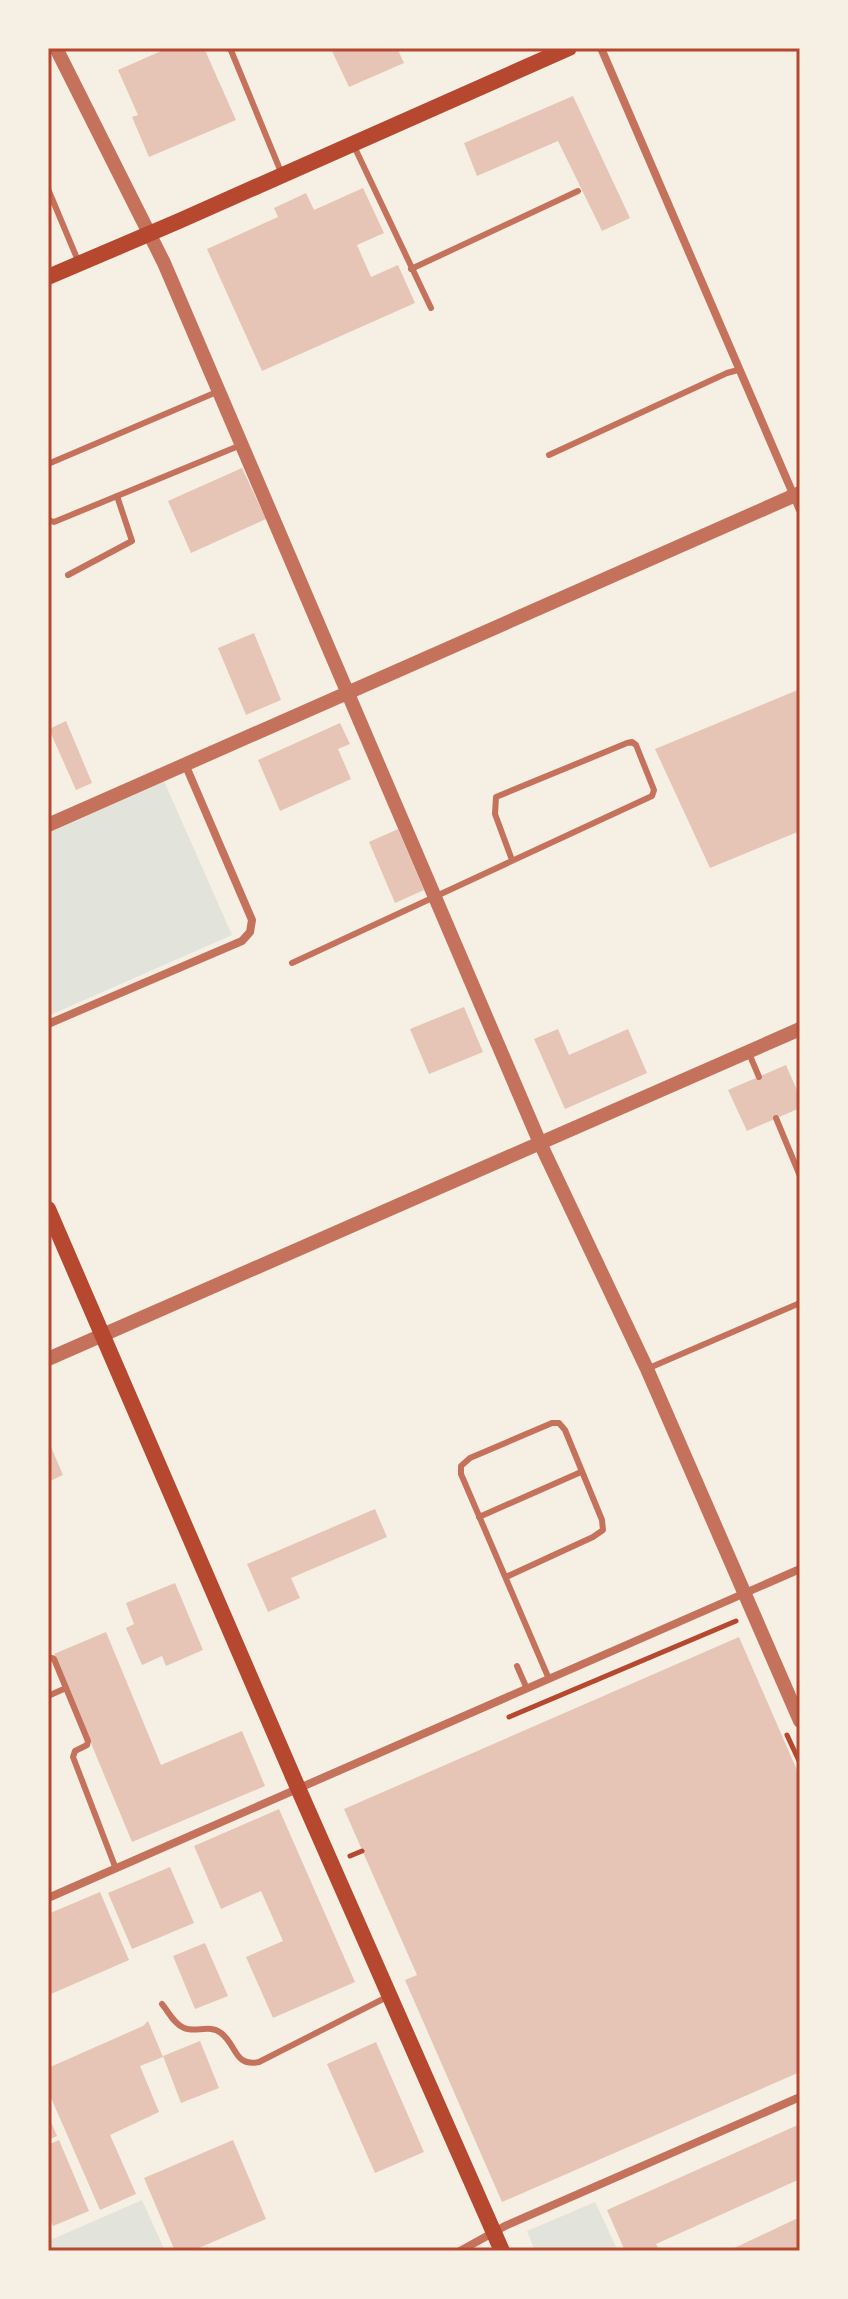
<svg xmlns="http://www.w3.org/2000/svg" width="848" height="2299" font-family="Overpass,sans-serif">
<style>
.green{fill:#e2e4dc}
.building{fill:#e6c5b7}
.lines{fill:none;stroke-linecap:round;stroke-linejoin:round}
.path{stroke:#b5482f;stroke-width:5}
.service{stroke:#c5725c;stroke-width:6}
.minor{stroke:#c5725c;stroke-width:8}
.tertiary{stroke:#c5725c;stroke-width:14}
.secondary{stroke:#b5482f;stroke-width:16}
.neatline{fill:none;stroke:#b5482f;stroke-width:3}
</style>
<rect width="100%" height="100%" fill="#f6efe4"/>
<g class="green">
<path d="M164,781L232,935L48,1016V832Z"/>
<path d="M142,2200L165,2251H48V2241Z"/>
<path d="M595,2202L618,2251H535L527,2231Z"/>
</g>
<g class="building">
<path d="M168,48H204L236,120L149,157L132,117L138,115L118,70Z"/>
<path d="M340,48H397L404,63L349,87L332,51Z"/>
<path d="M573,96L630,218L602,231L558,141L477,176L464,143Z"/>
<path d="M363,188L384,233L357,245L371,277L398,265L415,303L262,371L207,249L278,217L274,208L306,193L314,210Z"/>
<path d="M242,468L266,519L191,553L168,501Z"/>
<path d="M254,633L281,700L246,715L218,648Z"/>
<path d="M800,689V831L710,868L655,749Z"/>
<path d="M66,721L92,783L76,790L49,729Z"/>
<path d="M340,723L350,744L338,749L351,779L280,811L258,760Z"/>
<path d="M398,829L424,890L395,903L369,842Z"/>
<path d="M464,1007L483,1052L429,1074L410,1029Z"/>
<path d="M558,1029L569,1055L628,1029L647,1073L565,1109L534,1039Z"/>
<path d="M786,1065L800,1097V1108L747,1131L728,1090Z"/>
<path d="M48,1440L63,1475L48,1482Z"/>
<path d="M375,1509L387,1537L291,1578L300,1598L268,1612L247,1564Z"/>
<path d="M175,1583L203,1650L166,1666L162,1656L142,1665L126,1628L134,1624L126,1603Z"/>
<path d="M106,1632L161,1765L242,1731L265,1786L132,1842L54,1654Z"/>
<path d="M739,1637L800,1777V2072L502,2202L405,1980L417,1975L344,1809Z"/>
<path d="M279,1809L355,1982L273,2018L246,1957L283,1941L261,1891L221,1909L194,1846Z"/>
<path d="M170,1867L194,1923L132,1949L108,1893Z"/>
<path d="M100,1892L129,1960L51,1994L48,1986V1914Z"/>
<path d="M205,1943L228,1996L195,2009L173,1956Z"/>
<path d="M148,2021L163,2057L140,2066L159,2112L110,2135L136,2194L100,2210L48,2091V2068L143,2026Z"/>
<path d="M200,2041L219,2088L181,2103L163,2056Z"/>
<path d="M376,2042L424,2152L375,2173L327,2064Z"/>
<path d="M48,2115L57,2136L48,2140Z"/>
<path d="M800,2124V2179L656,2244L660,2251H625L607,2210Z"/>
<path d="M59,2140L89,2211L53,2226L48,2215V2145Z"/>
<path d="M233,2140L266,2219L192,2251H175L144,2178Z"/>
<path d="M800,2217V2249L795,2251H728Z"/>
</g>
<g class="lines">
<g class="path">
<path d="M509,1717L736,1621"/>
<path d="M787,1735L800,1763"/>
<path d="M350,1856L362,1851"/>
</g>
<g class="service">
<path d="M230,48L281,172"/>
<path d="M353,144L431,308"/>
<path d="M48,189L79,263"/>
<path d="M411,269L578,191"/>
<path d="M549,455L727,373L738,370"/>
<path d="M48,464L219,391"/>
<path d="M48,520L54,522L241,445"/>
<path d="M68,575L132,541L117,496"/>
<path d="M292,963L652,796L654,790L636,745L632,742L627,743L496,797L495,814L512,860"/>
<path d="M748,1051L759,1077"/>
<path d="M776,1118L800,1176"/>
<path d="M649,1368L800,1303"/>
<path d="M479,1517L581,1472"/>
<path d="M506,1577L593,1537L603,1530L602,1520L565,1430L559,1423H552L470,1458L461,1466V1474L549,1679"/>
<path d="M48,1659L52,1658L54,1659L88,1741L87,1745L75,1751L73,1757L116,1869"/>
<path d="M517,1666L527,1689"/>
<path d="M48,1696L66,1688"/>
<path d="M162,2004C168,2011 174,2024 184,2028C195,2033 210,2024 221,2033C237,2045 234,2067 259,2062L387,1997"/>
</g>
<g class="minor">
<path d="M601,48L800,510"/>
<path d="M48,1024L242,941L250,932L252,920L185,764"/>
<path d="M48,1898L800,1569"/>
<path d="M460,2251L505,2226L800,2097"/>
</g>
<g class="tertiary">
<path d="M56,48L164,263L540,1143L647,1369L800,1721"/>
<path d="M48,825L800,493"/>
<path d="M48,1359L800,1029"/>
</g>
<g class="secondary">
<path d="M48,277L179,221L569,48"/>
<path d="M48,1209L298,1788L502,2251"/>
</g>
</g>
<rect width="848" height="2299" fill="none" stroke="#f6efe4" stroke-width="100"/>
<rect x="50" y="50" width="748" height="2199" class="neatline"/>
</svg>
